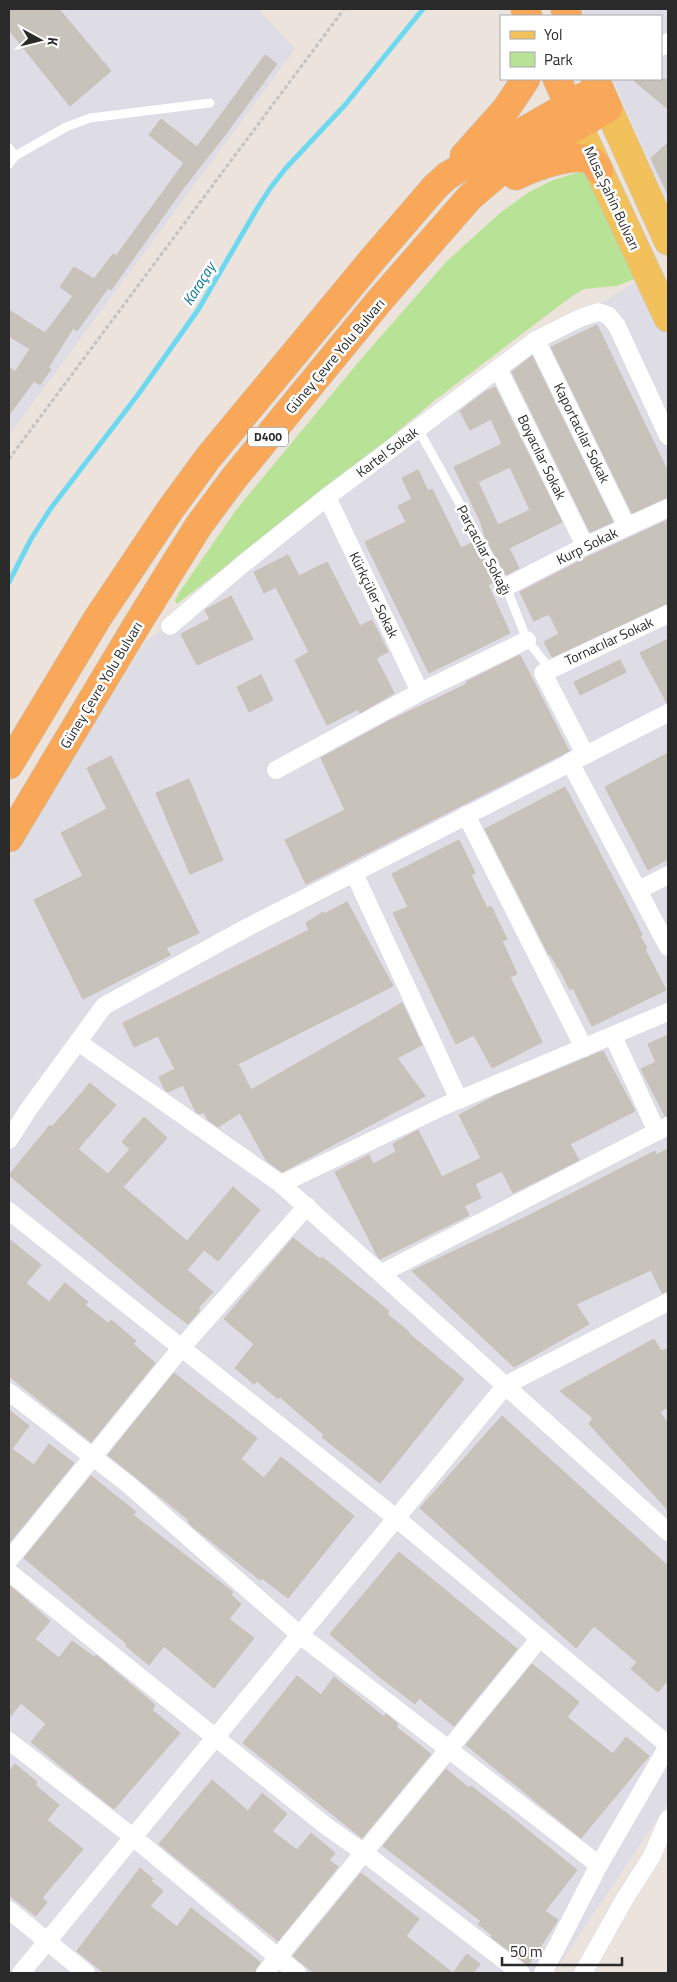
<svg xmlns="http://www.w3.org/2000/svg" width="677" height="1982" font-family="'Titillium Web',sans-serif">
<style>
.industrial{fill:#dedce5}
.green{fill:#b8e397}
.lines{fill:none;stroke-linecap:round;stroke-linejoin:round}
.stream{stroke:#6dd8f0;stroke-width:5}
.building{fill:#c7c2ba;stroke:#c8bfb5;fill-rule:evenodd}
.service-casing{stroke:#d1d6e3;stroke-width:10}
.minor-casing{stroke:#d1d6e3;stroke-width:19}
.primary-casing{stroke:#c3c3c3;stroke-width:29}
.trunk-casing{stroke:#c3c3c3;stroke-width:29}
.path{stroke:#c3c3c3;stroke-width:3;stroke-dasharray:4 2.5;stroke-linecap:butt}
.service{stroke:#fff;stroke-width:9}
.minor{stroke:#fff;stroke-width:18}
.primary{stroke:#f2c15b;stroke-width:28}
.trunk{stroke:#f8a858;stroke-width:28}
.labels{text-anchor:middle;stroke-width:5;stroke-linejoin:round;paint-order:stroke}
.shield{fill:#fff;stroke:#6a6a6a;stroke-width:1}
.shield-label{font-size:12px;font-weight:bold;fill:#2a2a2a}
.street-label{font-size:14px;fill:#2a2a2a;stroke:#fff}
.water-label{font-size:15px;font-style:italic;fill:#0c779c;stroke:#fff}
</style>
<rect width="100%" height="100%" fill="#ece4dc"/>
<g class="industrial">
<path d="M9,9H258L295,49L9,435Z"/>
<path d="M581,9H668V204L613,79H661V16H585Z"/>
<path d="M650,273L668,311V1803L554,1973H9V861L145,642L394,452L516,356Z"/>
</g>
<path class="green" d="M583,171L589,172L640,277L617,286L584,289L571,297L434,401L359,464L177,604L175,601L178,594L236,510L361,359L447,261L500,213L529,192L553,180Z"/>
<g class="lines">
<path class="stream" d="M9,582L31,539L51,508L137,396L198,310L258,207L271,187L286,168L345,105L423,9"/>
</g>
<g class="building">
<path d="M9,9H59L111,71L70,106L9,30Z"/>
<path d="M265,55L277,64L225,135L182,190L111,290L108,288L77,331L73,328L48,368L51,369L40,385L34,381L9,415V367L15,372L30,349L9,336V310L45,333L73,296L60,287L74,267L94,279L113,254L116,256L184,163L149,135L161,119L197,147Z"/>
<path d="M632,79H668V109Z"/>
<path d="M668,143V195L651,158Z"/>
<path d="M597,325L668,472V497L632,513L551,347Z"/>
<path d="M532,356L613,522L590,532L512,372Z"/>
<path d="M495,387L562,522L509,548L519,568L506,575L485,537L481,523L454,467L502,444L491,419L470,430L460,411L485,392ZM510,467L530,510L498,525L478,482Z"/>
<path d="M418,470L428,491L432,489L461,548L474,542L496,581L488,585L510,633L429,673L365,542L406,522L398,506L412,499L402,478Z"/>
<path d="M668,520V603L552,657L544,642L559,634L549,614L534,621L520,592L590,556Z"/>
<path d="M288,555L299,576L327,562L360,626L372,620L388,652L376,658L394,693L360,713L358,709L327,725L295,660L309,652L276,587L264,593L254,572Z"/>
<path d="M231,596L253,639L197,665L181,634L210,619L205,610Z"/>
<path d="M668,639V702L667,703L640,653Z"/>
<path d="M520,655L569,751L306,884L285,840L345,810L321,758L389,721L467,684L466,682Z"/>
<path d="M620,660L626,672L580,695L574,682Z"/>
<path d="M261,675L273,700L249,712L237,687Z"/>
<path d="M668,753V859L648,870L605,787Z"/>
<path d="M111,756L199,933L166,948L170,955L83,999L34,900L83,876L61,833L107,809L87,768Z"/>
<path d="M189,779L223,860L190,874L156,793Z"/>
<path d="M565,787L633,916L642,935L640,936L647,948L645,949L666,990L592,1026L573,988L570,990L559,968H558L550,954L549,955L485,829Z"/>
<path d="M459,840L475,873L471,875L487,908L491,906L507,939L502,941L517,974L510,977L542,1042L492,1068L474,1035L456,1044L393,913L408,907L392,874Z"/>
<path d="M347,902L393,986L238,1064L251,1090L402,1003L422,1045L397,1058L425,1096L282,1172L266,1160L240,1113L218,1127L208,1120L204,1112L200,1114L196,1112L183,1085L168,1092L165,1090L159,1077L175,1069L158,1036L134,1047L123,1023L309,930L306,923L323,912L324,914Z"/>
<path d="M668,1035V1115L665,1116L641,1069L656,1062L648,1044Z"/>
<path d="M603,1051L635,1111L570,1144L579,1160L513,1193L502,1171L475,1184L481,1198L464,1206L469,1215L380,1259L378,1257L335,1172L369,1155L373,1164L396,1152L393,1144L418,1130L442,1177L481,1158L459,1115L497,1095Z"/>
<path d="M90,1083L116,1105L78,1149L108,1174L130,1149L122,1142L144,1117L167,1138L123,1187L187,1241L233,1187L260,1210L218,1261L204,1250L187,1270L213,1292L198,1308L200,1310L188,1324L160,1303L9,1175L50,1125L52,1127Z"/>
<path d="M668,1149V1291L662,1293L651,1270L576,1304L589,1324L514,1367L412,1271L524,1218L655,1151L656,1155Z"/>
<path d="M293,1238L320,1259L322,1257L389,1311L387,1314L409,1332L408,1333L464,1379L380,1483L322,1437L324,1435L280,1397L278,1399L257,1381L254,1384L235,1368L254,1344L224,1319Z"/>
<path d="M9,1239L41,1265L26,1283L49,1302L65,1283L88,1302L85,1305L108,1323L111,1320L136,1341L133,1344L155,1363L91,1442L9,1376Z"/>
<path d="M654,1339L661,1351L668,1348V1407L660,1412L668,1424V1510L589,1424L593,1418L560,1391Z"/>
<path d="M174,1373L257,1438L241,1459L264,1478L281,1457L354,1516L288,1598L262,1578L260,1580L193,1527L188,1522L189,1520L108,1455Z"/>
<path d="M9,1410L29,1426L12,1449L34,1465L49,1444L74,1463L9,1543Z"/>
<path d="M502,1416L668,1566V1680L658,1692L631,1669L637,1662L594,1626L576,1648L420,1508Z"/>
<path d="M91,1476L136,1512L133,1515L233,1592L231,1595L241,1604L229,1619L254,1638L214,1688L164,1646L149,1665L126,1646L127,1644L24,1558Z"/>
<path d="M399,1552L517,1649L454,1726L419,1698L415,1704L376,1674L330,1634Z"/>
<path d="M9,1585L50,1621L35,1639L59,1658L72,1641L94,1657L96,1655L155,1705L152,1710L180,1733L114,1809L31,1742L46,1724L21,1703L9,1718Z"/>
<path d="M532,1664L579,1702L567,1717L613,1754L626,1737L649,1756L581,1838L466,1745Z"/>
<path d="M297,1676L321,1695L334,1677L384,1717L386,1714L398,1724L396,1727L431,1754L362,1838L243,1743Z"/>
<path d="M15,1764L37,1782L35,1785L59,1805L47,1820L83,1849L42,1898L47,1902L36,1916L9,1895V1772Z"/>
<path d="M446,1769L469,1788L471,1786L505,1812L577,1870L545,1911L558,1920L528,1965L491,1937L492,1935L478,1924L481,1921L383,1846Z"/>
<path d="M212,1780L248,1811L262,1793L287,1814L272,1831L297,1850L311,1833L335,1853L329,1860L338,1867L278,1941L159,1844Z"/>
<path d="M140,1868L153,1879L151,1881L163,1891L150,1906L177,1927L191,1908L260,1962L255,1973H104L77,1951Z"/>
<path d="M361,1873L419,1919L406,1936L453,1973L467,1954L480,1964L473,1973H314L293,1956Z"/>
</g>
<g class="lines">
<g class="service-casing">
<g id="service">
<path d="M9,148L15,156"/>
<path d="M9,164L15,156L66,127L90,118L210,103"/>
<path d="M418,429L506,587L527,640L550,669"/>
</g>
</g>
<g class="minor-casing">
<g id="minor">
<path d="M661,47L668,42"/>
<path d="M536,340L627,527"/>
<path d="M498,368L585,546"/>
<path d="M327,497L420,692"/>
<path d="M506,587L585,546L668,508"/>
<path d="M668,614L543,673L585,754L570,762L668,947"/>
<path d="M170,626L243,564L327,497L536,340L580,318L598,312L608,315L617,326L668,436"/>
<path d="M276,770L420,692L527,640"/>
<path d="M466,815L584,1048"/>
<path d="M354,873L459,1100"/>
<path d="M639,890L668,875"/>
<path d="M613,1036L657,1132"/>
<path d="M78,1042L281,1184L668,1532"/>
<path d="M9,1140L28,1110L104,1006L248,927L668,713"/>
<path d="M281,1184L444,1106L668,1012"/>
<path d="M9,1211L396,1518L668,1745"/>
<path d="M382,1273L668,1126"/>
<path d="M9,1392L129,1485L300,1635L599,1865"/>
<path d="M9,1560L182,1347L307,1206"/>
<path d="M9,1572L326,1826L363,1852L521,1973"/>
<path d="M9,1741L133,1837L297,1973"/>
<path d="M9,1910L86,1973"/>
<path d="M21,1973L506,1385L668,1302"/>
<path d="M265,1973L540,1638"/>
<path d="M543,1973L599,1865L668,1746"/>
<path d="M583,1973L624,1900L652,1856L668,1819"/>
</g>
</g>
<g class="primary-casing">
<g id="primary">
<path d="M608,108L668,241"/>
<path d="M578,125L668,318"/>
</g>
</g>
<g class="trunk-casing">
<g id="trunk">
<path d="M525,9L528,16"/>
<path d="M565,9L568,16"/>
<path d="M557,79L576,121"/>
<path d="M464,156L506,109L526,79"/>
<path d="M516,176C532,168 576,151 592,161C595,162 597,167 599,170"/>
<path d="M9,765L97,619L170,510L208,458L372,260L435,187L447,176L492,149L599,88"/>
<path d="M9,838L138,623L199,525L234,478L380,300L470,197L497,174L608,108L595,79"/>
</g>
</g>
<path class="path" d="M9,459L344,9"/>
<use href="#service" class="service"/>
<use href="#minor" class="minor"/>
<use href="#primary" class="primary"/>
<use href="#trunk" class="trunk"/>
</g>
<g class="labels">
<rect class="shield" x="248" y="427.5" width="40" height="19" rx="4"/>
<g class="shield-label">
<text x="268" y="441">D400</text>
</g>
<g class="street-label">
<text transform="translate(612 198) rotate(65)" y="5">Musa Şahin Bulvarı</text>
<text transform="translate(335 356) rotate(-50)" y="5">Güney Çevre Yolu Bulvarı</text>
<text transform="translate(582 433) rotate(64)" y="5">Kaportacılar Sokak</text>
<text transform="translate(387 452) rotate(-37)" y="5">Kartel Sokak</text>
<text transform="translate(542 457) rotate(64)" y="5">Boyacılar Sokak</text>
<text transform="translate(587 546) rotate(-26)" y="5">Kurp Sokak</text>
<text transform="translate(484 550) rotate(62)" y="5">Parçacılar Sokağı</text>
<text transform="translate(374 595) rotate(64)" y="5">Kürkçüler Sokak</text>
<text transform="translate(609 641) rotate(-25)" y="5">Tornacılar Sokak</text>
<text transform="translate(101 685) rotate(-59)" y="5">Güney Çevre Yolu Bulvarı</text>
</g>
<g class="water-label">
<text transform="translate(199 284) rotate(-58)" y="5">Karaçay</text>
</g>
</g>
<rect width="677" height="1982" fill="none" stroke="#2a2a2a" stroke-width="20"/>
<rect x="500" y="15" width="162" height="65" fill="#ffffff" stroke="#aaaaaa"/>
<rect x="510" y="31" width="25" height="8" fill="#f2c15b" stroke="#aaaaaa"/>
<text x="544" y="40" font-size="15" fill="#2a2a2a">Yol</text>
<rect x="510" y="52" width="25" height="15" fill="#b8e397" stroke="#aaaaaa"/>
<text x="544" y="65" font-size="15" fill="#2a2a2a">Park</text>
<g transform="translate(40 40) rotate(97)" stroke="#ffffff" stroke-width="4" paint-order="stroke">
<path d="M0-4L9 19L0 12L-9 19Z" fill="#2a2a2a"/>
<text y="-8" font-size="14" font-weight="bold" text-anchor="middle" fill="#2a2a2a">K</text>
</g>
<path d="M502 1957v8h120v-8" fill="none" stroke="#2a2a2a" stroke-width="2.5"/>
<text x="510" y="1957" font-size="15" fill="#2a2a2a" stroke="#ffffff" stroke-width="4" paint-order="stroke">50 m</text>
</svg>
